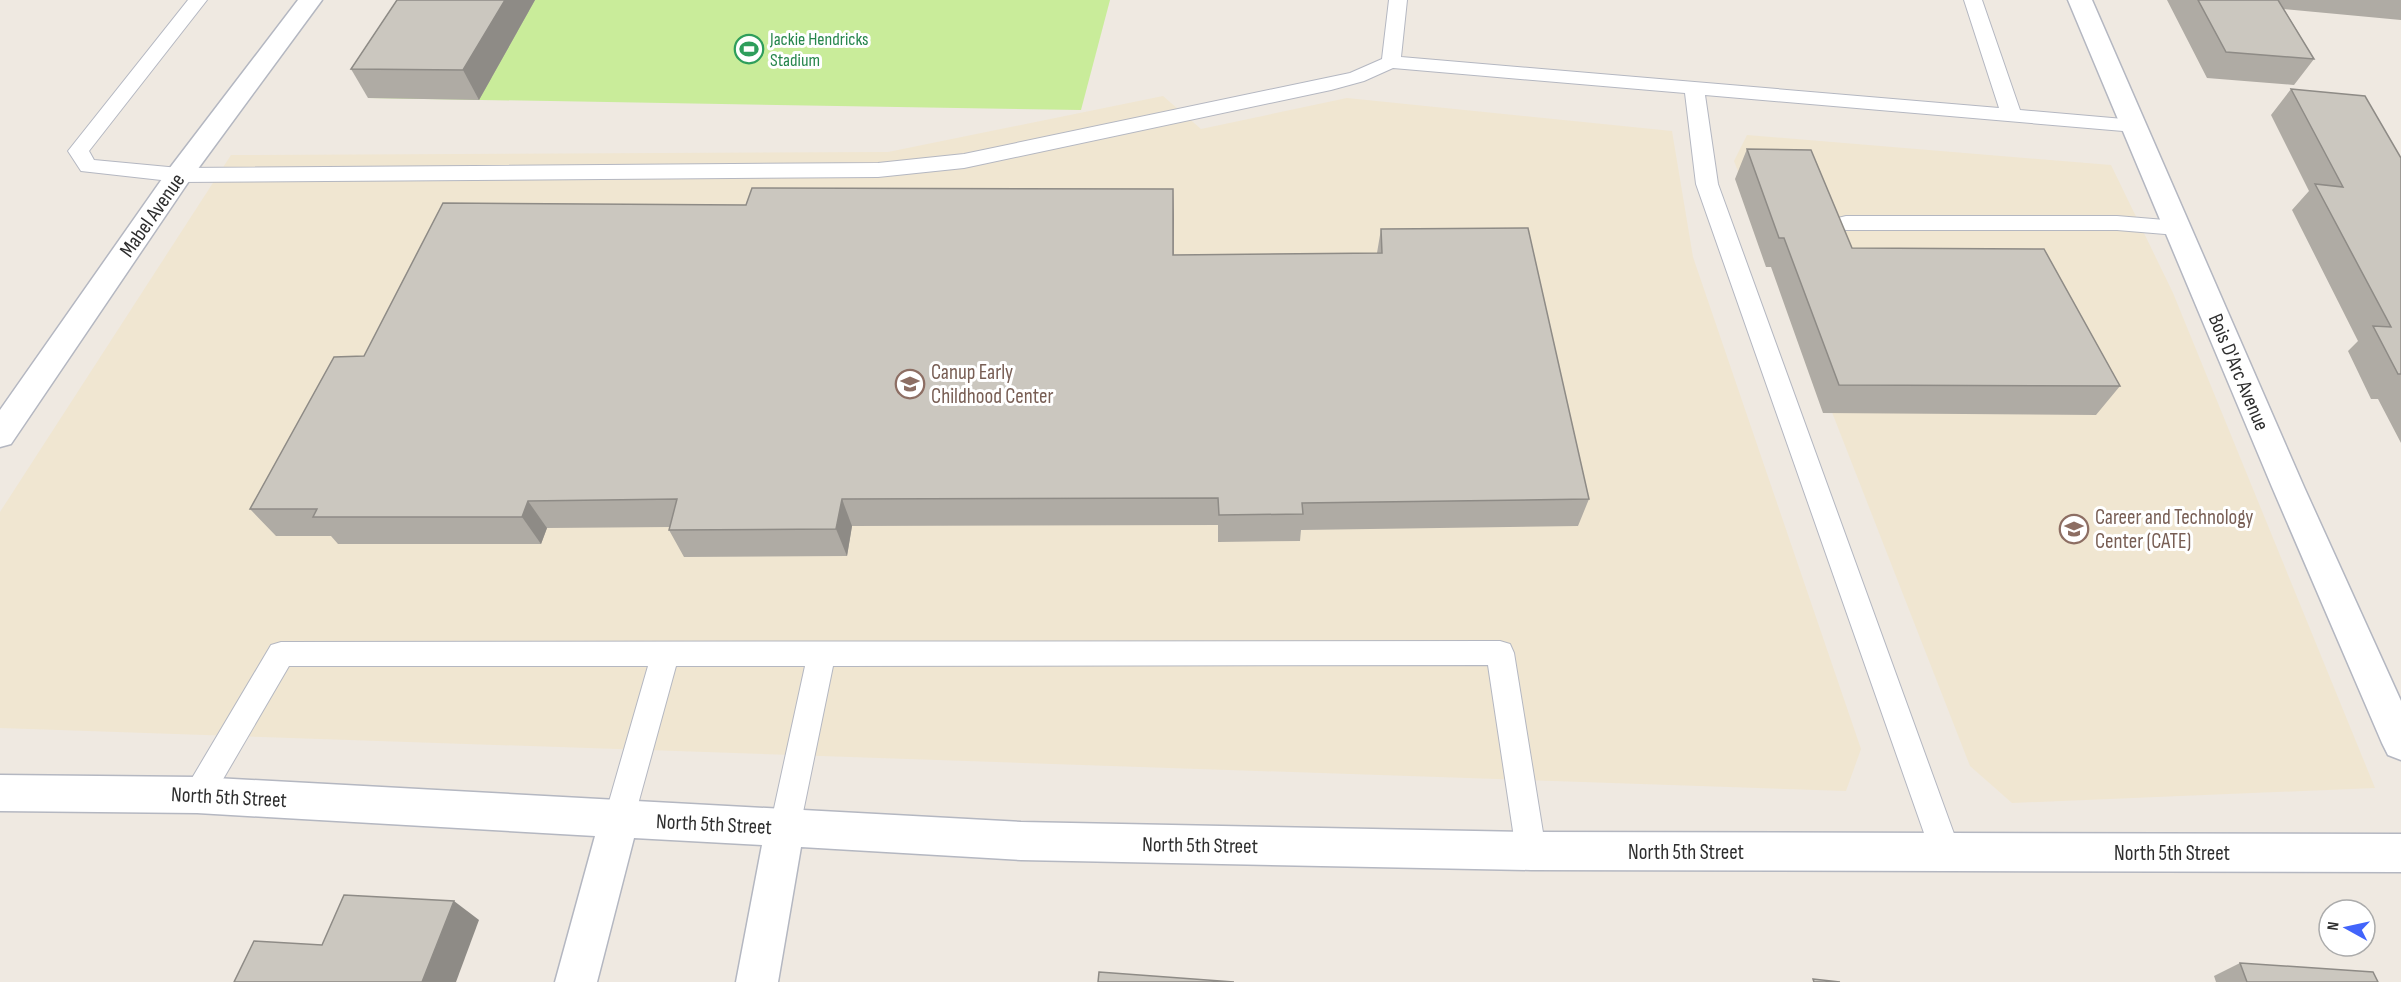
<svg xmlns="http://www.w3.org/2000/svg" width="2401" height="982" font-family="'Sofia Sans Condensed',sans-serif">
<style>
.education{fill:#f0e6d1}
.pitch{fill:#c9ec9a}
.lines{fill:none;stroke-linecap:round;stroke-linejoin:round}
.lane-casing{stroke:#b4b7c1;stroke-width:2}
.street-casing{stroke:#b4b7c1;stroke-width:3}
.lane{fill:#fff;fill-rule:evenodd}
.street{fill:#fff;fill-rule:evenodd}
.wall{fill:#afaba4}
.shaded-wall{fill:#8e8b86}
.building{fill:#cbc7bf;stroke:#8e8b86;stroke-width:1.5}
.labels{text-anchor:middle;stroke-width:6;stroke-linejoin:round;paint-order:stroke}
.far-leisure-label{font-size:18px;fill:#27864d;stroke:#fff;text-anchor:start}
.street-label{font-size:21px;fill:#2e2e2e;stroke:#fff}
.education-label{font-size:21px;fill:#785e54;stroke:#fff;text-anchor:start}
</style>
<rect width="100%" height="100%" fill="#efe9e1"/>
<g class="education">
<path d="M1163,96L1201,129L1347,98L1672,131L1693,257L1861,749L1846,791L0,728V512L231,155L888,152Z"/>
<path d="M1747,135L2111,165L2173,293L2375,788L2012,803L1970,766L1734,161Z"/>
</g>
<path class="pitch" d="M432,0H1110L1081,110L368,98Z"/>
<g class="lines">
<g class="lane-casing">
<g id="lane">
<path d="M188,0H207L89,151L94,160L179,168L878,163L964,154L1350,73L1382,59L1389,0H1407L1401,57L1999,108L1964,0H1982L2020,110L2135,120L2142,121L2145,126L2142,131L2135,132L1705,95L1718,184L1961,853L1957,863L1946,868L1935,863L1931,853L1696,184L1685,93L1393,68L1364,81L1331,90L964,168L878,177L179,182L81,171L68,151Z"/>
<path d="M1846,216H2117L2177,221L2185,223L2188,228L2185,233L2177,235L2117,230H1846L1838,228L1835,223L1838,218Z"/>
<path d="M1500,641L1510,644L1514,653L1546,851L1542,861L1531,866L1520,861L1516,851L1488,665L833,666L800,827L796,837L785,841L774,837L770,827L805,666H676L634,819L630,829L619,833L608,829L604,819L648,666H289L208,805L197,809L186,805L182,795L271,645L281,642Z"/>
</g>
</g>
<g class="street-casing">
<g id="street">
<path d="M298,0H322L189,181L11,444L0,447V410L169,169Z"/>
<path d="M2068,0H2092L2304,487L2401,701V760L2388,755L2382,743L2272,487Z"/>
<path d="M0,775L197,777L1021,822L1531,832L2401,834V872L1531,870L1021,860L801,847L778,982H736L762,845L634,838L597,982H555L595,836L197,813L0,811Z"/>
</g>
</g>
<use href="#lane" class="lane"/>
<use href="#street" class="street"/>
</g>
<g class="wall">
<path d="M397,0H535L479,100L368,98L351,69Z"/>
<path d="M2167,0H2401V20L2284,9L2314,59L2294,85L2207,78Z"/>
<path d="M2291,89L2401,158V443L2378,399H2371L2348,351L2358,341L2292,210L2309,191L2271,115Z"/>
<path d="M1747,149L1852,248L2120,386L2096,415L1823,413L1771,267H1766L1735,179Z"/>
<path d="M1173,189L1174,255L1377,253L1381,229L1589,499L1578,526L1301,530L1300,541L1218,542V525L852,526L847,556L684,557L669,530L670,527L547,528L541,544H338L331,536H276L250,509L364,356L746,205Z"/>
<path d="M2240,963L2378,982H2216L2214,976Z"/>
</g>
<g class="shaded-wall">
<path d="M505,0H535L479,100L463,70Z"/>
<path d="M1173,189L1174,218L1173,285Z"/>
<path d="M842,499L852,526L847,556L836,529Z"/>
<path d="M528,501L547,528L541,544L522,517Z"/>
<path d="M454,901L479,920L456,982H422Z"/>
</g>
<g class="building">
<path d="M397,0H505L463,70L351,69Z"/>
<path d="M2198,0H2278L2314,59L2226,52Z"/>
<path d="M2291,89L2365,96L2401,158V374H2398L2373,326L2391,327L2315,184L2343,187Z"/>
<path d="M1747,149L1811,150L1852,248L2044,249L2120,386L1839,385L1784,238H1779Z"/>
<path d="M752,188L1173,189V255L1382,253L1381,229L1528,228L1589,499L1302,503L1303,514L1219,515L1218,498L842,499L836,529L669,530L677,499L528,501L522,517H313L317,509H250L334,357L364,356L443,203L746,205Z"/>
<path d="M344,895L454,901L422,982H234L254,941L322,945Z"/>
<path d="M2240,963L2373,972L2378,982H2247Z"/>
<path d="M1099,972L1234,982H1098Z"/>
<path d="M1813,979L1840,982H1814Z"/>
</g>
<defs>
<g id="stadium-ring" transform="scale(1.5)"><circle r="9.5" fill="#fff" stroke="#2e9e5b" stroke-width="1.5"/><path d="M0-5a6.5 5 0 1 0 0 10a6.5 5 0 1 0 0-10ZM-3.5-1.8h7v3.6h-7Z" fill="#2e9e5b"/></g>
<g id="school-ring" transform="scale(1.5)"><circle r="9.5" fill="#fff" stroke="#8d6e63" stroke-width="1.5"/><path d="M0-5L7-2L0 1L-7-2ZM-4 1L0 2.5L4 1V4Q0 6-4 4Z" fill="#8d6e63"/></g>
</defs>
<g fill-rule="evenodd">
<use href="#stadium-ring" x="749" y="49"/>
<use href="#school-ring" x="910" y="384"/>
<use href="#school-ring" x="2074" y="529"/>
</g>
<g class="labels">
<g class="far-leisure-label">
<text x="770" y="45">Jackie Hendricks<tspan x="770" dy="21">Stadium</tspan></text>
</g>
<g class="street-label">
<text transform="translate(152 215) rotate(-55)" y="7">Mabel Avenue</text>
<text transform="translate(2239 372) rotate(67)" y="7">Bois D'Arc Avenue</text>
<text transform="translate(229 797) rotate(3)" y="7">North 5th Street</text>
<text transform="translate(714 824) rotate(3)" y="7">North 5th Street</text>
<text transform="translate(1200 845) rotate(1)" y="7">North 5th Street</text>
<text x="1686" y="859">North 5th Street</text>
<text x="2172" y="860">North 5th Street</text>
</g>
<g class="education-label">
<text x="931" y="379">Canup Early<tspan x="931" dy="24">Childhood Center</tspan></text>
<text x="2095" y="524">Career and Technology<tspan x="2095" dy="24">Center (CATE)</tspan></text>
</g>
</g>
<g transform="translate(2347 928) rotate(278)"><circle r="28" fill="#ffffff" stroke="#ababab" stroke-width="1.5"/>
<path d="M0-4.5L10 22L0 15L-10 22Z" fill="#4264fb"/>
<text y="-9" font-size="16" font-weight="bold" text-anchor="middle" fill="#2e2e2e">N</text>
</g>
</svg>
